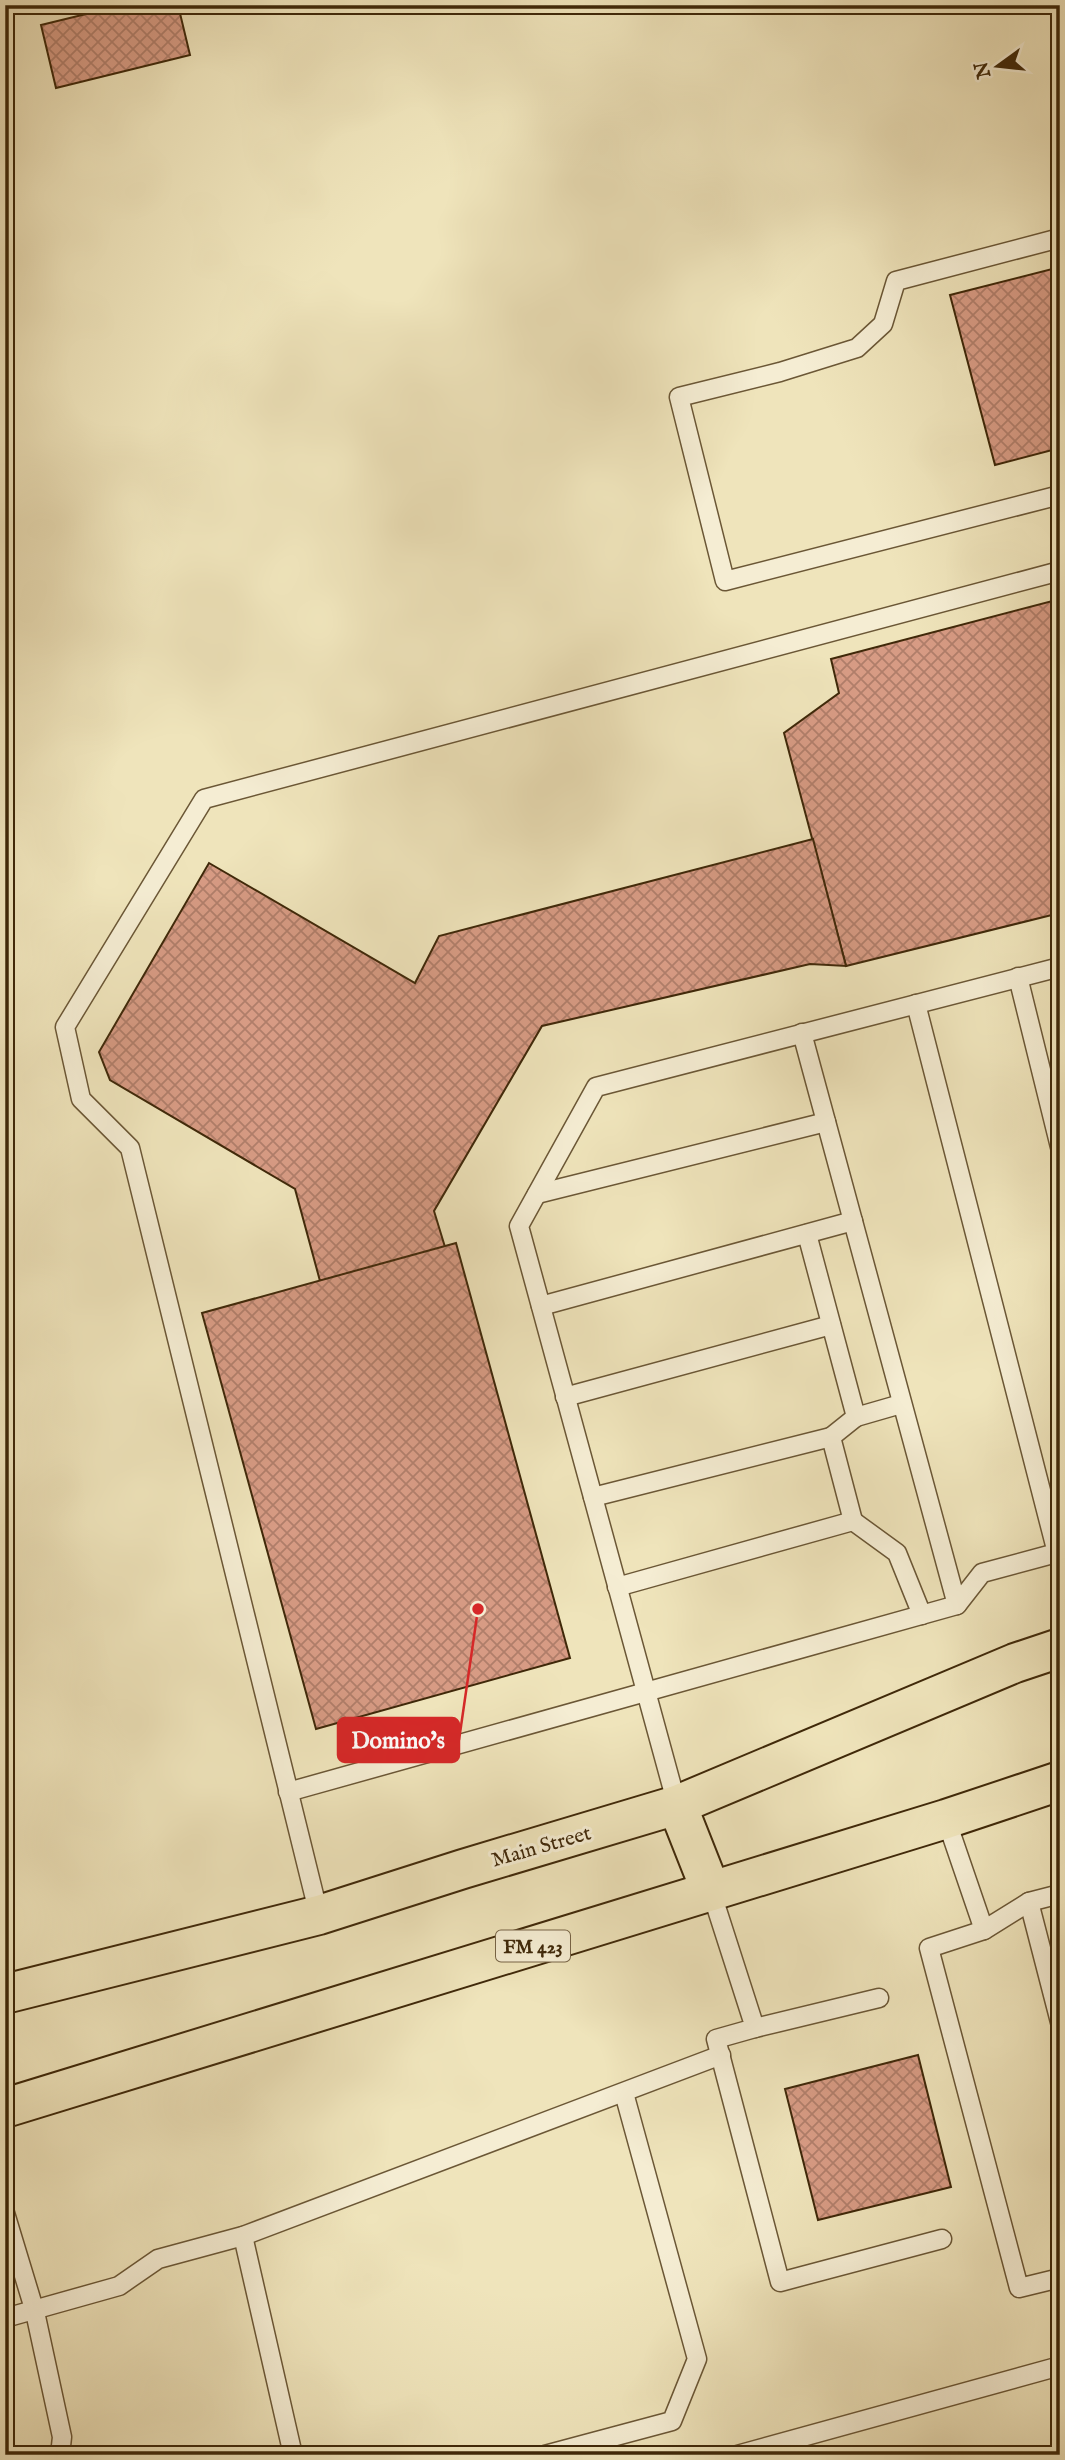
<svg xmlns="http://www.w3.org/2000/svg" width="1065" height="2460" font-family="'IM FELL English',serif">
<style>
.building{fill:url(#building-cross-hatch);stroke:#3f2809;stroke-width:2}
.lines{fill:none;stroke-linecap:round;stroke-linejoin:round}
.service-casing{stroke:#6b5736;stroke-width:21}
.primary-casing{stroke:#3f2809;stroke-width:42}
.service{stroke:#f5edd3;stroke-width:18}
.primary{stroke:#efe4bb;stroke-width:38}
.labels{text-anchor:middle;stroke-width:6;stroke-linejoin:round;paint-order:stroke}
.shield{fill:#f5edd3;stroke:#766346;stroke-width:2}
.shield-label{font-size:19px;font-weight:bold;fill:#3f2809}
.street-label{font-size:21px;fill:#3f2809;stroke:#f5edd3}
.leader{fill:none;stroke:#d62828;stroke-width:2.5}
.callout-dot{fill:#d62828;stroke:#f5edd3;stroke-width:2.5}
.callout{fill:#d62828;stroke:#d62828;stroke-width:2.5}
.callout-label{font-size:23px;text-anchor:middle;font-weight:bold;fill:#fff}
</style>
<defs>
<pattern id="building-cross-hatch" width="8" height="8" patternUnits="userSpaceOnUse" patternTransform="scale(1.75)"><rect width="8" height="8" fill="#d79b84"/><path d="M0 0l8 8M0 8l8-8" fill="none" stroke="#b07e6a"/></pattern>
</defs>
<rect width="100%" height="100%" fill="#efe4bb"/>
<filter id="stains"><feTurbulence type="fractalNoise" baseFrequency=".00286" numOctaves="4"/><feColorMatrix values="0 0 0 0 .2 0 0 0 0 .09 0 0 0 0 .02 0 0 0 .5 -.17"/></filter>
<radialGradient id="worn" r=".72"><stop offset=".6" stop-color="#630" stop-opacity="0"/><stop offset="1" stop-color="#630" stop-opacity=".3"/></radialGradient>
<g class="building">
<path d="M123,5H178L190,55L56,88L41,25Z"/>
<path d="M1054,5H1060V29Z"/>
<path d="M1060,267V448L995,465L950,295Z"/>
<path d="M1060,599V913L846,966L784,733L839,693L831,659Z"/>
<path d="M813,839L846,966L810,964L542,1026L434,1211L445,1247L320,1281L295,1189L110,1080L99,1052L209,863L415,983L439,936Z"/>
<path d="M456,1243L570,1658L316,1729L202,1313Z"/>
<path d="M918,2055L951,2187L818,2220L785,2089Z"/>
</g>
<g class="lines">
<g class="service-casing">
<g id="service">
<path d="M1060,238L896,281L883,324L857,348L780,372L679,397L725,581L1060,495"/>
<path d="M1018,977L1060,1147"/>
<path d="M916,1004L1057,1553"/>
<path d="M802,1033L957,1605"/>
<path d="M537,1194L826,1122"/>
<path d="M807,1234L856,1417L831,1437L853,1521"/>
<path d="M541,1306L853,1221"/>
<path d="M565,1397L831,1325"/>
<path d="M856,1417L901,1404"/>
<path d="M593,1497L831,1437"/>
<path d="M617,1587L853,1521L897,1553L922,1615"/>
<path d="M288,1792L957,1605L982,1573L1060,1552"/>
<path d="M677,1805L519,1226L596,1087L1060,967"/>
<path d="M946,1819L984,1930"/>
<path d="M711,1891L755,2028L716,2039L780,2282L942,2239"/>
<path d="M1060,1894L1029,1902L984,1930L929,1948L1019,2288L1060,2278"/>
<path d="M1029,1902L1060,2022"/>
<path d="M319,1915L130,1148L81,1099L65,1027L204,799L1060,571"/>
<path d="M755,2028L879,1998"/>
<path d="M5,2213L35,2312L62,2437L60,2455"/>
<path d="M243,2236L293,2455"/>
<path d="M5,2318L119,2286L158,2259L243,2236L721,2055"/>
<path d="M545,2455L672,2421L697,2359L624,2093"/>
<path d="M737,2455L1060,2366"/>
</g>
</g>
<g class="primary-casing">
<g id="primary">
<path d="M677,1805L711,1891"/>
<path d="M5,1994L319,1915L463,1869L677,1805L1015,1663L1060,1648"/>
<path d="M5,2108L946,1819L1060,1781"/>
</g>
</g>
<use href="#service" class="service"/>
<use href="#primary" class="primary"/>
</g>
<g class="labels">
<rect class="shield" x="496" y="1930.5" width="74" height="31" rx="5"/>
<g class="shield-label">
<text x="533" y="1953">FM 423</text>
</g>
<g class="street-label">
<text transform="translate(541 1846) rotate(-16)" y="7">Main Street</text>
</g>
</g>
<path class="leader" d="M478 1609L459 1740"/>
<circle class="callout-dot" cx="478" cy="1609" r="7"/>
<rect class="callout" x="338" y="1718" width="121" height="44" rx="7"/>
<g class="callout-label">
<text x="398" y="1748">Domino's</text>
</g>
<rect width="1065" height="2460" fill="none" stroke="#efe4bb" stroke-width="28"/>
<rect x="7" y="7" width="1051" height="2446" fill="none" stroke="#3f2809" stroke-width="3.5"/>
<rect x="14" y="14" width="1037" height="2432" fill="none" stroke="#3f2809" stroke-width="2"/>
<g transform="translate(998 66) rotate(255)" stroke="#f5edd3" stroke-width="5" paint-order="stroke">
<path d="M0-5L12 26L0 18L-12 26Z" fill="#3f2809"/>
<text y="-10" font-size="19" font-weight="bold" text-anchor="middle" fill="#3f2809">N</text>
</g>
<rect width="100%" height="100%" filter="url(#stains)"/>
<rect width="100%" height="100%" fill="url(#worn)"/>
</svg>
